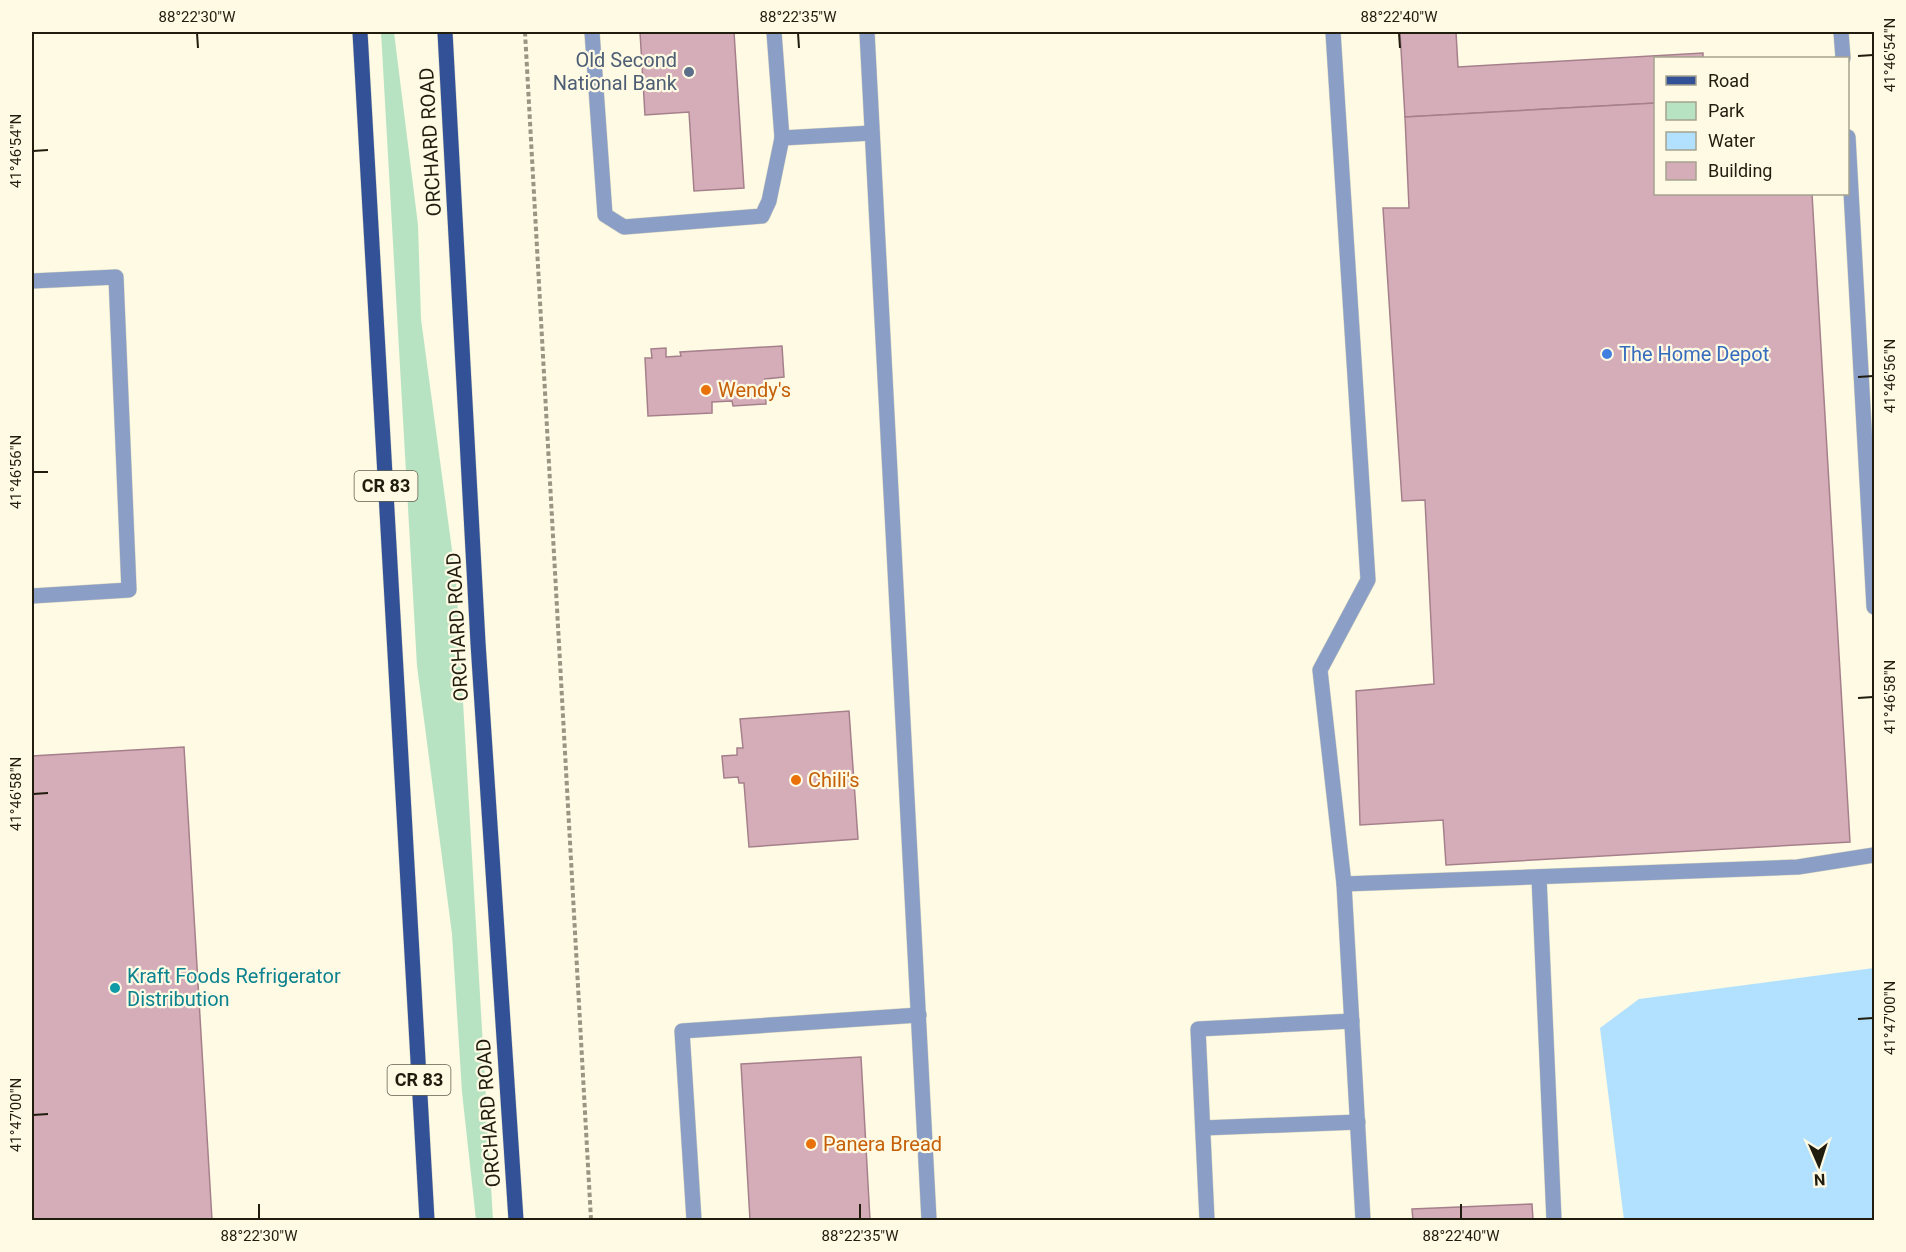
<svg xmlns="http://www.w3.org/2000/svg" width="1906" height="1252" font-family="Roboto,sans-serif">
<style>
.green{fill:#b7e3c2}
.water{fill:#b1e1fe}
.building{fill:#d5adb9;stroke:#a5808b;stroke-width:1.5}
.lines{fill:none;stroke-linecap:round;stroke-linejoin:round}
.minor-casing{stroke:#dad7c2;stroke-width:16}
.major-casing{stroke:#dad7c2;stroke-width:16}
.path{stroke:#999583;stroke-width:4;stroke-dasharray:4.5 3;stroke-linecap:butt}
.minor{stroke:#8b9fc6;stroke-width:15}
.major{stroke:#325197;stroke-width:15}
.ticks{fill:none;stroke:#201d0f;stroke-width:2}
.service-dot{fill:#5c6f8a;stroke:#fefae4;stroke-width:2}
.shop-dot{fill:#3f7fe0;stroke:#fefae4;stroke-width:2}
.food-dot{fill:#e8710a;stroke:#fefae4;stroke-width:2}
.culture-dot{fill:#0f9aa8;stroke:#fefae4;stroke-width:2}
.labels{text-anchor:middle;stroke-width:4.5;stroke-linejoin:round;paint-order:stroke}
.shield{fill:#fefae4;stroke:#635f4f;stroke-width:1.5}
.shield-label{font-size:18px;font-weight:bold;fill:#201d0f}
.service-label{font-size:20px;fill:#4e5e75;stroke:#fefae4;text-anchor:end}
.street-label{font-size:20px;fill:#201d0f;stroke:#fefae4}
.shop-label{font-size:20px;fill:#366cbe;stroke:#fefae4;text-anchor:start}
.food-label{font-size:20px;fill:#c56008;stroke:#fefae4;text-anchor:start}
.culture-label{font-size:20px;fill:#0d838f;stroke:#fefae4;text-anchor:start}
.neatline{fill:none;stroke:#201d0f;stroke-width:2}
.ticks-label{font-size:15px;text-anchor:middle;fill:#201d0f}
</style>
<rect width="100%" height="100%" fill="#fefae4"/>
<path class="green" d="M381,32H394L418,225L421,319L456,580L493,1220H476L462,1092L452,934L417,666Z"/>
<path class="water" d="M1874,968V1220H1624L1600,1028L1639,999Z"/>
<g class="building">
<path d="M640,32H734L744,188L694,191L689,112L645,115Z"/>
<path d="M1400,32H1456L1458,67L1703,53V58H1656V103L1405,117Z"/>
<path d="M1656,103V194H1812L1850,842L1446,865L1443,820L1360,825L1356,691L1434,684L1425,500L1402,501L1383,208H1409L1405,117Z"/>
<path d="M782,346L784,377L765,379L766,404L733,406L732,401L712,402V413L648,416L645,358H652L651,349L666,348V357L681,356L680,352Z"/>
<path d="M849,711L858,839L749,847L744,783H739L738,777L724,778L722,756L737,755V748H743L740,719Z"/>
<path d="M184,747L212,1220H32V756Z"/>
<path d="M861,1057L870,1220H750L741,1064Z"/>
<path d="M1532,1204L1533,1220H1413L1412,1209Z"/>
</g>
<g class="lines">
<g class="minor-casing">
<g id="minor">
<path d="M592,32L605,215L624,227L762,216L769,201L782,138L774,32"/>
<path d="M867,32L929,1220"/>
<path d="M1333,32L1368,580L1320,670L1344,884L1363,1220"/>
<path d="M1841,32L1843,58"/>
<path d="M1848,137L1874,607"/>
<path d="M782,138L872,133"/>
<path d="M32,281L116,277L129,590L32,596"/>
<path d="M1539,877L1554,1220"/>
<path d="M1344,884L1798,867L1874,855"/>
<path d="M1203,1128L1358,1122"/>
<path d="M694,1220L682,1031L919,1015"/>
<path d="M1207,1220L1198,1029L1352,1021"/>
</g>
</g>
<g class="major-casing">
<g id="major">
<path d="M360,32L427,1220"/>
<path d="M445,32L478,643L516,1220"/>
</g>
</g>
<path class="path" d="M525,32L591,1220"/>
<use href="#minor" class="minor"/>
<use href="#major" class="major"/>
</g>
<path class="ticks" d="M197,33L198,48M798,33L799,48M1399,33L1400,48M1858,56L1873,55M33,151L48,150M1858,377L1873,376M33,472H48M1858,698L1873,697M33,794L48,793M1858,1019L1873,1018M33,1115L48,1114M259,1204V1219M860,1204V1219M1461,1204V1219"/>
<circle class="service-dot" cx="689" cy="72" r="6"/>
<circle class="shop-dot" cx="1607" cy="354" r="6"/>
<g class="food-dot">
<circle cx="706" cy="390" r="6"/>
<circle cx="796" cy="780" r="6"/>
<circle cx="811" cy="1144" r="6"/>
</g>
<circle class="culture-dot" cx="115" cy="988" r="6"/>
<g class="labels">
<g class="shield">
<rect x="354.5" y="471" width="63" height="30" rx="4.5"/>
<rect x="387.5" y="1065" width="63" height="30" rx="4.5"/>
</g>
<g class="shield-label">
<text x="386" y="492">CR 83</text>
<text x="419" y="1086">CR 83</text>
</g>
<g class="service-label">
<text x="677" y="67">Old Second<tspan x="677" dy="23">National Bank</tspan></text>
</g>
<g class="street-label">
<text transform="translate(430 142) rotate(-93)" y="7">ORCHARD ROAD</text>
<text transform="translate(457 627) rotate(-93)" y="7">ORCHARD ROAD</text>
<text transform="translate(488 1113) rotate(-94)" y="7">ORCHARD ROAD</text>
</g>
<g class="shop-label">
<text x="1619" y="361">The Home Depot</text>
</g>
<g class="food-label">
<text x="718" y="397">Wendy's</text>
<text x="808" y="787">Chili's</text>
<text x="823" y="1151">Panera Bread</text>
</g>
<g class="culture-label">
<text x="127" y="983">Kraft Foods Refrigerator<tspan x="127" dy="23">Distribution</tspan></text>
</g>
</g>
<rect width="1906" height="1252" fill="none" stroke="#fefae4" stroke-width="66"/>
<rect x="1654" y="57" width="195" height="138" fill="#fefae4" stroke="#a5a28f" stroke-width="1.5"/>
<rect x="1666" y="76" width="30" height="9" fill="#325197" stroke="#a5a28f" stroke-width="1.5"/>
<text x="1708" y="87" font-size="18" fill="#201d0f">Road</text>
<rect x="1666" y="102" width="30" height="18" fill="#b7e3c2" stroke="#a5a28f" stroke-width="1.5"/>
<text x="1708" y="117" font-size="18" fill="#201d0f">Park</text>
<rect x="1666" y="132" width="30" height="18" fill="#b1e1fe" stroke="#a5a28f" stroke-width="1.5"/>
<text x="1708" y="147" font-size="18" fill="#201d0f">Water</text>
<rect x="1666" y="162" width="30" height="18" fill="#d5adb9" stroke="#a5a28f" stroke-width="1.5"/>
<text x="1708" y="177" font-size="18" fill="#201d0f">Building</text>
<g transform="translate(1819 1165) rotate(177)" stroke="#fefae4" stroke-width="4.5" paint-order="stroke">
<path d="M0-4.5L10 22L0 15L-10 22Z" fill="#201d0f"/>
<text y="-9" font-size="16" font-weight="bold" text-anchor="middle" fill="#201d0f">N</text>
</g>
<rect x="33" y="33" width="1840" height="1186" class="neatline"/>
<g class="ticks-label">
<text x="197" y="22">88°22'30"W</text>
<text x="798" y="22">88°22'35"W</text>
<text x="1399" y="22">88°22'40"W</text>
<text transform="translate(1890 55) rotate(-90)" y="5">41°46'54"N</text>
<text transform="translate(16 151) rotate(-90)" y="5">41°46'54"N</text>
<text transform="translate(1890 376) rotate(-90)" y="5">41°46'56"N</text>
<text transform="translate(16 472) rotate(-90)" y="5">41°46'56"N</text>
<text transform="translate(1890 697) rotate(-90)" y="5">41°46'58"N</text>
<text transform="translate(16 794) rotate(-90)" y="5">41°46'58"N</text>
<text transform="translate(1890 1018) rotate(-90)" y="5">41°47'00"N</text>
<text transform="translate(16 1115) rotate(-90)" y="5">41°47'00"N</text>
<text x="259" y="1241">88°22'30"W</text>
<text x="860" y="1241">88°22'35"W</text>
<text x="1461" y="1241">88°22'40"W</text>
</g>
</svg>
